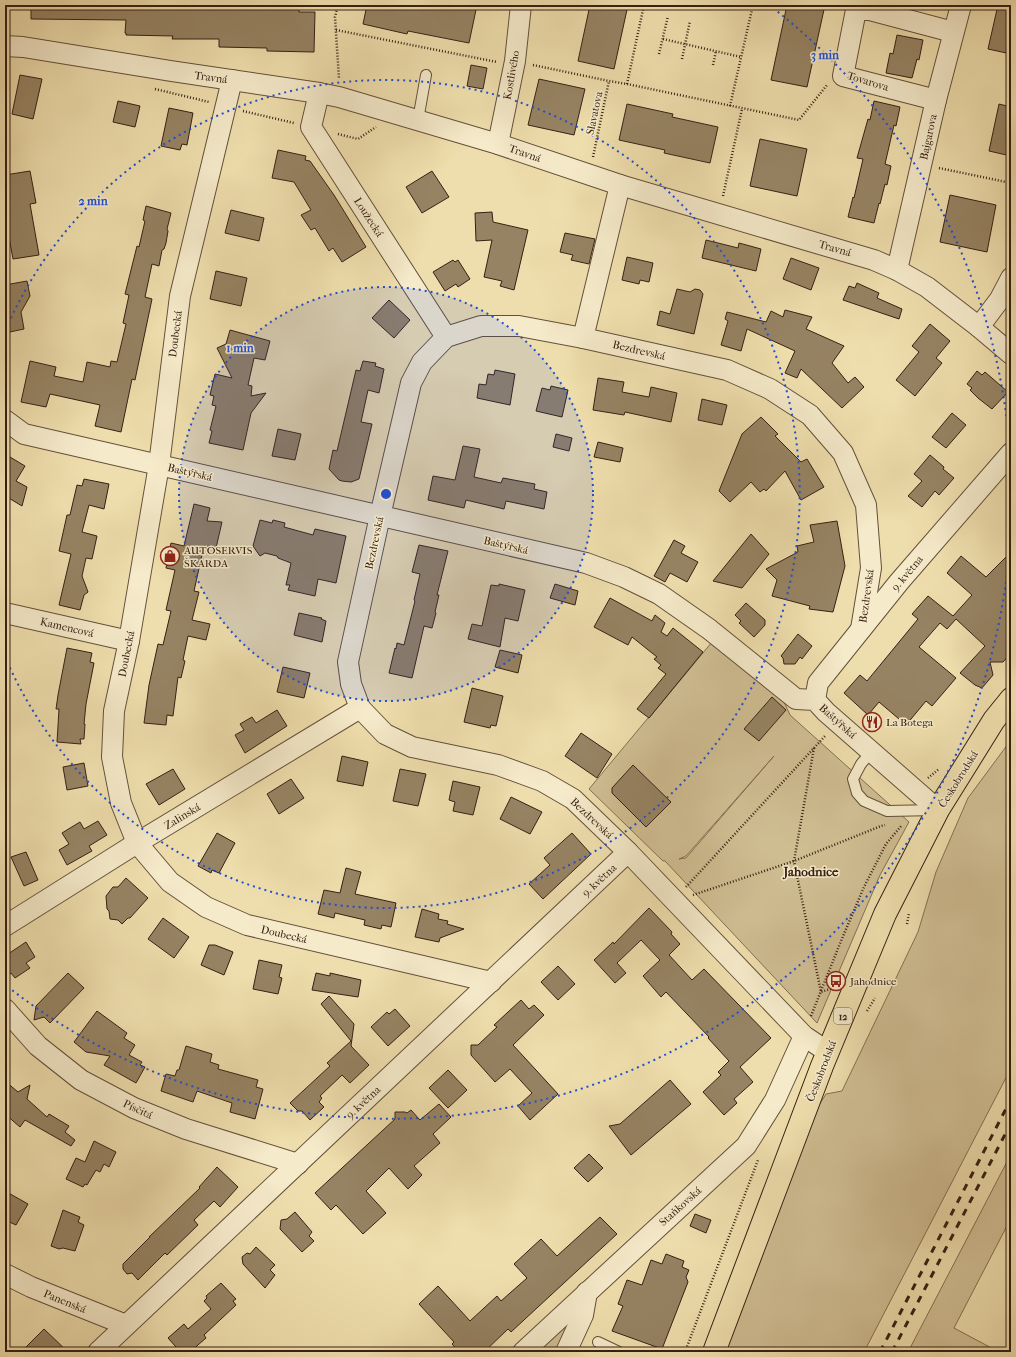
<svg xmlns="http://www.w3.org/2000/svg" width="1016" height="1357" font-family="'IM FELL French Canon',serif">
<style>
.green{fill:#d0be93;stroke:#836f53;fill-rule:evenodd}
.building{fill:#968363;stroke:#362013}
.lines{fill:none;stroke-linecap:round;stroke-linejoin:round}
.lane-casing{stroke:#64503a;stroke-width:12}
.street-casing{stroke:#64503a;stroke-width:22}
.primary-casing{stroke:#362013;stroke-width:24}
.path{stroke:#362013;stroke-width:2.5;stroke-dasharray:1 2;stroke-linecap:butt}
.lane{stroke:#f5eaca;stroke-width:10}
.street{stroke:#f5eaca;stroke-width:20}
.primary{stroke:#efdead;stroke-width:22}
.rail{stroke:#362013;stroke-width:3;stroke-dasharray:7 7;stroke-linecap:butt}
.ring{fill:none;stroke:#1d4ed8;stroke-width:2;stroke-dasharray:2 4}
.labels{text-anchor:middle;stroke-width:3;stroke-linejoin:round;paint-order:stroke}
.shield{fill:#f5eaca;stroke:#6f5d4a;stroke-width:1}
.shield-label{font-size:10px;font-weight:bold;fill:#362013}
.street-label{font-size:11px;fill:#362013;stroke:#f5eaca}
.poi-label{font-size:11px;fill:#362013;stroke:#f5eaca;text-anchor:start}
.quarter-label{font-size:13px;font-weight:bold;fill:#362013;stroke:#f5eaca}
.centre{fill:#1d4ed8;stroke:#f5eaca;stroke-width:2}
.ring-label{font-size:12px;text-anchor:middle;font-weight:bold;fill:#1d4ed8;stroke:#f5eaca;stroke-width:3;stroke-linejoin:round;paint-order:stroke}
</style>
<rect width="100%" height="100%" fill="#efdead"/>
<filter id="stains"><feTurbulence type="fractalNoise" baseFrequency=".005" numOctaves="4"/><feColorMatrix values="0 0 0 0 .2 0 0 0 0 .09 0 0 0 0 .02 0 0 0 .5 -.17"/></filter>
<radialGradient id="worn" r=".72"><stop offset=".6" stop-color="#630" stop-opacity="0"/><stop offset="1" stop-color="#630" stop-opacity=".3"/></radialGradient>
<g class="green">
<path d="M712,642L784,702L790,715L909,822L880,875L817,1023L665,861H663L589,789L648,718H649ZM774,756L686,858L679,859L686,856Z"/>
<path d="M1011,740V1068L864,1352H724L818,1107L826,1094L842,1091L918,932L936,872L968,798Z"/>
<path d="M1011,1154V1218L954,1328L999,1352H908Z"/>
<path d="M584,1300L565,1352H527Z"/>
</g>
<g class="building">
<path d="M31,5H221V7L299,9V12H315L314,52L267,51V48L219,47V39H172L173,36L126,35V33H125L126,20L31,19Z"/>
<path d="M367,5H477L469,43L408,31L407,34L363,24Z"/>
<path d="M590,5H628L614,69L578,61Z"/>
<path d="M787,5H825L807,87L771,80Z"/>
<path d="M998,5H1011V54L988,49Z"/>
<path d="M897,35L923,40L919,60L917,59L912,78L886,73L890,53L893,54Z"/>
<path d="M471,65L487,68L483,89L467,86Z"/>
<path d="M20,75L42,79L33,119L12,114Z"/>
<path d="M539,79L585,89L574,135L528,125Z"/>
<path d="M118,101L140,106L135,127L113,122Z"/>
<path d="M874,101L900,107L896,126L894,125L885,164L891,166L887,185L885,184L880,204L879,203L874,223L848,217L853,197L854,198L863,159L857,158L868,119L870,120Z"/>
<path d="M627,104L673,114L672,117L718,127L710,163L664,153L665,150L619,140Z"/>
<path d="M999,104L1011,107V156L989,151Z"/>
<path d="M169,108L193,113L187,145L182,144L180,150L161,146Z"/>
<path d="M760,139L807,149L797,196L750,186Z"/>
<path d="M278,150L306,156L305,160L310,161L334,195L366,247L342,262L333,248L329,251L315,228L311,230L301,215L311,210L294,182L272,178Z"/>
<path d="M30,171L36,203L30,204L39,255L13,259L5,215V175Z"/>
<path d="M432,171L449,197L422,213L406,187Z"/>
<path d="M950,195L996,205L987,252L940,242Z"/>
<path d="M146,206L171,213L167,229L168,231L166,243L164,249L162,250L159,266L152,264L145,297L152,299L135,380L132,379L121,432L95,426L100,405L50,394L46,407L21,402L30,361L56,367L54,376L83,382L87,362L110,367L111,361L117,362L126,324L123,323L129,295L125,294L137,246L139,247L145,221L143,220Z"/>
<path d="M231,210L264,218L259,241L225,233Z"/>
<path d="M492,212L493,222L528,230L514,290L500,286L502,281L484,277L492,240L476,241L475,213Z"/>
<path d="M565,233L595,239L589,264L571,260L573,255L560,252Z"/>
<path d="M706,240L738,248L739,243L761,249L756,271L702,258Z"/>
<path d="M627,257L653,263L649,282L640,280L639,284L622,280Z"/>
<path d="M791,258L819,268L811,290L783,279Z"/>
<path d="M453,260L455,262L458,260L470,279L458,287L456,284L445,291L433,272Z"/>
<path d="M216,271L247,278L241,306L210,299Z"/>
<path d="M27,281L30,296L21,312L24,329L5,333V285Z"/>
<path d="M857,283L879,293L877,298L902,309L899,319L843,300L849,286L855,288Z"/>
<path d="M677,289L690,292L695,289L700,290L703,294L694,334L657,325L660,311L670,314Z"/>
<path d="M389,300L410,320L394,338L372,318Z"/>
<path d="M785,310L812,317L806,329L844,346L832,363L848,383L855,377L864,387L842,408L801,369L797,378L785,373L795,351L747,329L741,351L721,345L728,321L725,319L727,312L766,322L771,311L783,317Z"/>
<path d="M930,324L950,341L936,358L942,363L915,396L896,380L919,352L912,346Z"/>
<path d="M230,330L270,341L265,360L254,358L248,385L252,386L251,396L266,393L251,413L243,450L209,443L212,431L210,430L216,406L212,405L214,396L210,395L215,374L232,378L217,348L226,344Z"/>
<path d="M363,361L376,363L375,366L384,369L379,393L368,390L361,422L372,424L359,479L351,482L342,481L339,480L329,469L333,450L337,451L356,370L360,371Z"/>
<path d="M495,370L515,374L510,405L477,398L479,384L486,385L488,374L494,375Z"/>
<path d="M977,371L982,375L985,372L1008,392L992,409L978,398L970,390L972,388L967,384Z"/>
<path d="M598,378L624,382L622,392L649,397L651,387L677,393L671,422L625,412L624,415L593,410Z"/>
<path d="M551,386L568,390L562,417L536,411L542,388L550,390Z"/>
<path d="M702,399L727,405L722,425L698,420Z"/>
<path d="M952,413L966,425L946,448L932,437Z"/>
<path d="M761,417L778,434L775,436L801,462L807,459L824,487L801,500L785,471L766,491L764,489L760,492L751,482L730,502L719,491L742,434Z"/>
<path d="M278,429L301,434L295,460L272,456Z"/>
<path d="M556,434L572,438L569,451L553,447Z"/>
<path d="M598,442L623,448L620,462L594,457Z"/>
<path d="M463,446L480,449L474,477L501,483L503,478L535,484L534,489L547,492L544,509L506,501L504,509L466,500L464,508L428,500L433,476L455,480Z"/>
<path d="M5,454L25,466L16,481L27,487L22,506L7,497L5,501Z"/>
<path d="M930,455L944,467L943,469L954,478L939,495L935,491L922,507L908,496L922,481L914,474Z"/>
<path d="M84,479L109,484L104,509L89,505L82,532L97,536L92,559L86,558L82,576L88,592L84,595L80,610L59,605L71,554L59,551L67,515H70L77,485L82,486Z"/>
<path d="M194,504L210,508L207,521L222,522L216,548L204,546L194,591L199,592L192,620L210,624L206,640L188,636L183,660L185,661L181,678L178,677L173,716L167,715L166,725L144,723L149,685L158,644L163,645L171,611L166,610L175,570L166,568L171,543L184,546Z"/>
<path d="M260,520L272,523L273,520L285,523L284,527L313,535L315,529L346,536L336,583L318,579L315,596L288,590L290,585H286L291,563L278,558L277,556L265,553L260,556L253,546Z"/>
<path d="M837,521L845,566L833,612L809,609L810,606L772,596L777,580L766,569L798,552L797,546L814,542L810,525Z"/>
<path d="M751,534L769,554L742,588L713,581Z"/>
<path d="M674,540L685,546L681,553L698,562L687,582L670,573L665,582L654,576Z"/>
<path d="M419,545L448,551L437,595H439L435,612L436,613L432,628L424,626L412,678L389,673L395,648L396,649L397,643L404,645L415,601L414,600L420,574L412,572Z"/>
<path d="M1011,552V653L1003,662H990L993,675L982,688L975,685L960,673L985,646L956,619L947,629L940,623L919,647L956,678L932,706L926,701L906,725L879,702L868,715L844,693L860,675L867,681L918,619L912,614L928,596L953,616L972,595L947,573L961,556L986,577Z"/>
<path d="M499,584L525,590L518,621L505,618L500,647L468,639L472,624L482,626L491,585L499,586Z"/>
<path d="M555,584L578,591L575,605L550,598Z"/>
<path d="M610,598L652,621L655,615L665,623L661,632L667,636L673,628L703,652L649,718L637,709L666,674L658,668L661,665L654,659L657,657L632,637L628,645L594,627Z"/>
<path d="M746,603L765,620V625L754,637L739,623L741,621L735,615Z"/>
<path d="M299,613L322,618L321,619L326,621L322,642L294,635Z"/>
<path d="M798,634L812,646L802,659L800,657L795,664H784L783,658L781,656Z"/>
<path d="M67,648L92,653L90,662L94,663L86,704L84,724H85L84,739H80L81,744L57,742L59,709H56L58,695Z"/>
<path d="M500,650L522,655L518,673L495,667Z"/>
<path d="M283,667L310,673L304,698L277,692Z"/>
<path d="M472,688L503,696L496,726L491,725L490,728L464,722Z"/>
<path d="M772,697L786,710L759,741L744,729Z"/>
<path d="M277,710L287,726L245,753L235,735L244,730L240,724L252,717L256,723Z"/>
<path d="M581,733L612,754L597,778L565,756Z"/>
<path d="M342,756L368,762L363,786L337,781Z"/>
<path d="M84,763L88,786L67,790L63,767Z"/>
<path d="M633,765L671,802L646,827L612,793V788Z"/>
<path d="M173,769L185,789L159,805L146,784Z"/>
<path d="M400,769L426,774L418,806L393,801Z"/>
<path d="M291,779L304,798L279,814L267,794Z"/>
<path d="M453,781L480,787L473,815L453,811L455,802L449,800Z"/>
<path d="M511,797L542,812L530,834L500,819Z"/>
<path d="M98,821L107,835L89,846L92,851L67,865L59,850L69,844L62,833L80,822L84,829Z"/>
<path d="M217,833L235,843L219,873L212,870L211,873L198,866Z"/>
<path d="M572,833L591,854L543,899L529,884L550,865L544,858Z"/>
<path d="M26,852L38,880L24,886L11,857Z"/>
<path d="M346,868L361,872L355,894L396,903L391,927L382,925L381,929L364,925L365,920L335,913L334,918L318,914L324,890L340,893Z"/>
<path d="M126,878L148,898L130,918H128L122,924L118,920L110,919L109,911L107,909L106,896L113,887H118Z"/>
<path d="M649,908L672,932L671,934L680,944L669,955L692,980L704,969L771,1038L740,1067L753,1082L734,1099L737,1103L724,1115L703,1092L721,1075L718,1072L729,1061L708,1038L709,1037L666,992L661,997L643,976L660,960L641,940L617,963L626,973L615,983L594,960L613,942L614,944Z"/>
<path d="M422,909L439,914L438,919L448,921L447,924L464,929L440,938L439,942L415,937Z"/>
<path d="M163,918L189,937L174,958L148,939Z"/>
<path d="M26,942L35,957L26,963L30,968L15,978L11,973L5,977V956Z"/>
<path d="M209,945H215L233,952L224,975L201,965Z"/>
<path d="M259,960L282,965L279,977L282,978L278,994L253,989Z"/>
<path d="M558,966L575,984L558,1000L541,982Z"/>
<path d="M68,973L84,988L50,1023L44,1017L34,1020L36,1006Z"/>
<path d="M316,973L330,976V973L361,980L358,997L312,990Z"/>
<path d="M329,996L354,1024L351,1046L369,1065L350,1083L342,1075L320,1096L322,1098L319,1102L324,1107L310,1120L302,1111H298L290,1103L330,1066L327,1063L351,1041L321,1004Z"/>
<path d="M521,1000L529,1009L534,1005L544,1015L513,1045L558,1094L530,1120L518,1106L532,1093L510,1069L495,1082L471,1055V1045H478L497,1027L494,1025Z"/>
<path d="M395,1009L410,1026L388,1046L371,1027L387,1012L389,1014Z"/>
<path d="M97,1011L127,1033L124,1038L135,1045L129,1055L142,1062L140,1065L145,1067L136,1083L104,1065L110,1056L86,1052L74,1042Z"/>
<path d="M186,1046L212,1054L210,1062L219,1065L218,1069L258,1080L256,1087L263,1089L255,1119L230,1112L232,1103L197,1091L193,1102L161,1091L166,1074L175,1076L177,1070H179Z"/>
<path d="M448,1070L467,1090L448,1108L429,1088Z"/>
<path d="M670,1080L691,1104L631,1155L609,1126L620,1124Z"/>
<path d="M5,1081L18,1092L30,1085L27,1099L47,1117L49,1114L69,1126L65,1132L75,1140L71,1146L25,1120L20,1127L5,1114Z"/>
<path d="M439,1104L451,1117L433,1134L440,1143L414,1166L422,1175L408,1189L389,1168L366,1191L386,1213L363,1234L336,1205L331,1210L315,1193L395,1119V1112H405L407,1113L411,1110L420,1120Z"/>
<path d="M94,1141L116,1152L109,1167L104,1164L100,1172L96,1170L87,1185L85,1184L83,1187L66,1179L76,1158L85,1162Z"/>
<path d="M589,1154L603,1168L588,1182L574,1168Z"/>
<path d="M217,1167L238,1187L220,1207L214,1201L194,1220L198,1225L167,1255L165,1253L138,1280L132,1273L127,1274L123,1269V1264L150,1237H149L200,1188L199,1187Z"/>
<path d="M5,1191L28,1204L16,1225L5,1220Z"/>
<path d="M63,1210L80,1217L78,1222L84,1225L75,1251L63,1248L59,1249L51,1246Z"/>
<path d="M295,1212L312,1232L309,1236L314,1241L302,1252L280,1229L281,1220L287,1219Z"/>
<path d="M695,1214L711,1220L706,1233L690,1226Z"/>
<path d="M600,1217L617,1234L511,1332L508,1329L484,1352H459L452,1344L454,1342L419,1304L438,1286L470,1321L497,1296L501,1301L527,1278L514,1264L541,1239L557,1256Z"/>
<path d="M256,1247L275,1265L270,1270L275,1275L265,1288L243,1264L242,1257L247,1253L250,1254Z"/>
<path d="M666,1254L684,1261L682,1267L689,1270L686,1277L688,1282L662,1349L612,1331L623,1306L618,1304L627,1280L642,1285L651,1260L662,1264Z"/>
<path d="M221,1283L236,1299L233,1301L236,1305L204,1335L206,1338L190,1352H176V1347L168,1338L184,1324L188,1329L211,1309L204,1301L207,1298L206,1296Z"/>
<path d="M44,1329L68,1352H21Z"/>
</g>
<g class="lines">
<g class="lane-casing">
<g id="lane">
<path d="M418,120L426,75"/>
<path d="M872,751L861,764L853,779L857,793L864,801L887,811L937,810"/>
<path d="M598,1342L619,1352"/>
</g>
</g>
<g class="street-casing">
<g id="street">
<path d="M5,46L23,47L171,71L319,93L339,97L498,144L620,185L874,260L897,270L927,287L979,327L1011,354"/>
<path d="M232,80L180,296L159,465L129,641L114,711L112,757L121,803L137,843L170,882L206,907L247,925L491,982"/>
<path d="M319,93L311,127L446,337"/>
<path d="M936,100L843,76L856,10H870L953,32"/>
<path d="M498,144L515,61L521,5"/>
<path d="M897,270L936,100L961,5"/>
<path d="M979,327L1000,299L1011,278"/>
<path d="M583,338L620,185"/>
<path d="M5,420L24,434L586,563L624,577L659,594L709,629L796,699L815,700L826,712L938,810"/>
<path d="M5,613L129,641"/>
<path d="M815,700L818,683L899,582L1011,453"/>
<path d="M5,926L137,843L360,708"/>
<path d="M5,1009L38,1046L81,1080L134,1108L186,1129L298,1164"/>
<path d="M828,1052L804,1036L628,852L573,799L542,781L498,765L412,747L385,734L360,708L351,684L348,662L380,516L411,383L422,362L446,337L481,326H519L583,338L727,370L770,389L810,415L843,453L866,505L871,568L861,629"/>
<path d="M5,1274L31,1287L126,1325"/>
<path d="M98,1352L628,852"/>
<path d="M523,1352L746,1146L775,1100L804,1036"/>
<path d="M566,1352L583,1315L587,1292"/>
</g>
</g>
<g class="primary-casing">
<path id="primary" d="M714,1352L822,1066L885,914L938,810L994,720L1011,699"/>
</g>
<g class="path">
<path d="M338,5L335,17L339,79"/>
<path d="M336,30L497,62"/>
<path d="M663,39L741,57"/>
<path d="M659,54L668,16"/>
<path d="M682,59L690,21"/>
<path d="M533,65L609,81"/>
<path d="M713,65L716,51"/>
<path d="M627,84L799,120L827,85"/>
<path d="M155,89L209,102"/>
<path d="M730,106L753,5"/>
<path d="M243,111L294,123"/>
<path d="M338,134L358,139L376,127"/>
<path d="M593,157L609,81L627,84L644,5"/>
<path d="M939,168L1011,183"/>
<path d="M723,196L742,109"/>
<path d="M814,748L794,861L821,992L833,988"/>
<path d="M928,778L939,769"/>
<path d="M686,887L826,735"/>
<path d="M693,895L794,861L881,826L885,825"/>
<path d="M907,924L909,913"/>
<path d="M867,1011L875,998"/>
<path d="M811,1016L841,941L864,887L886,844L902,825"/>
<path d="M685,1352L758,1160"/>
</g>
<use href="#lane" class="lane"/>
<use href="#street" class="street"/>
<use href="#primary" class="primary"/>
<g class="rail">
<path d="M880,1352L1011,1099"/>
<path d="M892,1352L1011,1123"/>
</g>
</g>
<circle cx="386" cy="494" r="207" fill="#1d4ed8" fill-opacity=".12"/>
<g class="ring">
<circle cx="386" cy="494" r="207"/>
<path d="M6 329A414 414 0 1 1 6 659"/>
<path d="M773 8A621 621 0 0 1 8 987"/>
</g>
<defs>
<g id="shop-ring" transform="scale(1)"><circle r="9.5" fill="#f5eaca" stroke="#8f2418" stroke-width="1.5"/><path d="M-5-2.5h2.3a2.7 3.5 0 0 1 5.4 0H5L5.5 6h-11ZM-1.5-2.5h3a1.5 2.3 0 0 0-3 0Z" fill="#8f2418"/></g>
<g id="restaurant-ring" transform="scale(1)"><circle r="9.5" fill="#f5eaca" stroke="#8f2418" stroke-width="1.5"/><path d="M-5-6h1v4h1v-4h1v4h1v-4h1v5L-1.5 .5V6h-2V.5L-5-1ZM5-6V6H3V1.5H1.5Q1.5-4 5-6Z" fill="#8f2418"/></g>
<g id="bus-ring" transform="scale(1)"><circle r="9.5" fill="#f5eaca" stroke="#8f2418" stroke-width="1.5"/><path d="M-5-6H5V4H4V6H2V4H-2V6H-4V4H-5ZM-3.5-4V0h7V-4ZM-3.5 1.2v1.5H-2V1.2ZM2 1.2v1.5H3.5V1.2Z" fill="#8f2418"/></g>
</defs>
<g fill-rule="evenodd">
<use href="#shop-ring" x="170" y="556"/>
<use href="#restaurant-ring" x="872" y="722"/>
<use href="#bus-ring" x="836" y="981"/>
</g>
<g class="labels">
<rect class="shield" x="834" y="1008" width="18" height="16" rx="3"/>
<g class="shield-label">
<text x="843" y="1020">12</text>
</g>
<g class="street-label">
<text transform="translate(511 75) rotate(-80)" y="4">Kostlivého</text>
<text transform="translate(211 77) rotate(8)" y="4">Travná</text>
<text transform="translate(868 81) rotate(17)" y="4">Tovarova</text>
<text transform="translate(594 113) rotate(-78)" y="4">Slavatova</text>
<text transform="translate(928 137) rotate(-78)" y="4">Bajgarova</text>
<text transform="translate(525 153) rotate(19)" y="4">Travná</text>
<text transform="translate(369 217) rotate(57)" y="4">Loužecká</text>
<text transform="translate(835 248) rotate(16)" y="4">Travná</text>
<text transform="translate(175 334) rotate(-83)" y="4">Doubecká</text>
<text transform="translate(639 350) rotate(13)" y="4">Bezdrevská</text>
<text transform="translate(190 472) rotate(13)" y="4">Baštýřská</text>
<text transform="translate(374 543) rotate(-78)" y="4">Bezdrevská</text>
<text transform="translate(506 545) rotate(13)" y="4">Baštýřská</text>
<text transform="translate(907 573) rotate(-50)" y="4">9. května</text>
<text transform="translate(866 596) rotate(-82)" y="4">Bezdrevská</text>
<text transform="translate(67 627) rotate(13)" y="4">Kamencová</text>
<text transform="translate(126 654) rotate(-79)" y="4">Doubecká</text>
<text transform="translate(838 721) rotate(42)" y="4">Baštýřská</text>
<text transform="translate(958 779) rotate(-58)" y="4">Českobrodská</text>
<text transform="translate(182 816) rotate(-31)" y="4">Zalinská</text>
<text transform="translate(592 818) rotate(43)" y="4">Bezdrevská</text>
<text transform="translate(599 880) rotate(-43)" y="4">9. května</text>
<text transform="translate(284 934) rotate(13)" y="4">Doubecká</text>
<text transform="translate(821 1071) rotate(-69)" y="4">Českobrodská</text>
<text transform="translate(363 1102) rotate(-43)" y="4">9. května</text>
<text transform="translate(138 1109) rotate(25)" y="4">Písčitá</text>
<text transform="translate(680 1206) rotate(-42)" y="4">Staňkovská</text>
<text transform="translate(65 1301) rotate(22)" y="4">Panenská</text>
</g>
<g class="poi-label">
<text x="184" y="554">AUTOSERVIS<tspan x="184" dy="13">ŠKARDA</tspan></text>
<text x="886" y="726">La Botega</text>
<text x="850" y="985">Jahodnice</text>
</g>
<g class="quarter-label">
<text x="811" y="876">Jahodnice</text>
</g>
</g>
<circle cx="386" cy="494" r="6" class="centre"/>
<g class="ring-label">
<text x="825" y="59">3 min</text>
<text x="93" y="205">2 min</text>
<text x="240" y="352">1 min</text>
</g>
<rect width="1016" height="1357" fill="none" stroke="#efdead" stroke-width="20"/>
<rect x="6" y="6" width="1004" height="1345" fill="none" stroke="#362013" stroke-width="2"/>
<rect x="10" y="10" width="996" height="1337" fill="none" stroke="#362013"/>
<rect width="100%" height="100%" filter="url(#stains)"/>
<rect width="100%" height="100%" fill="url(#worn)"/>
</svg>
